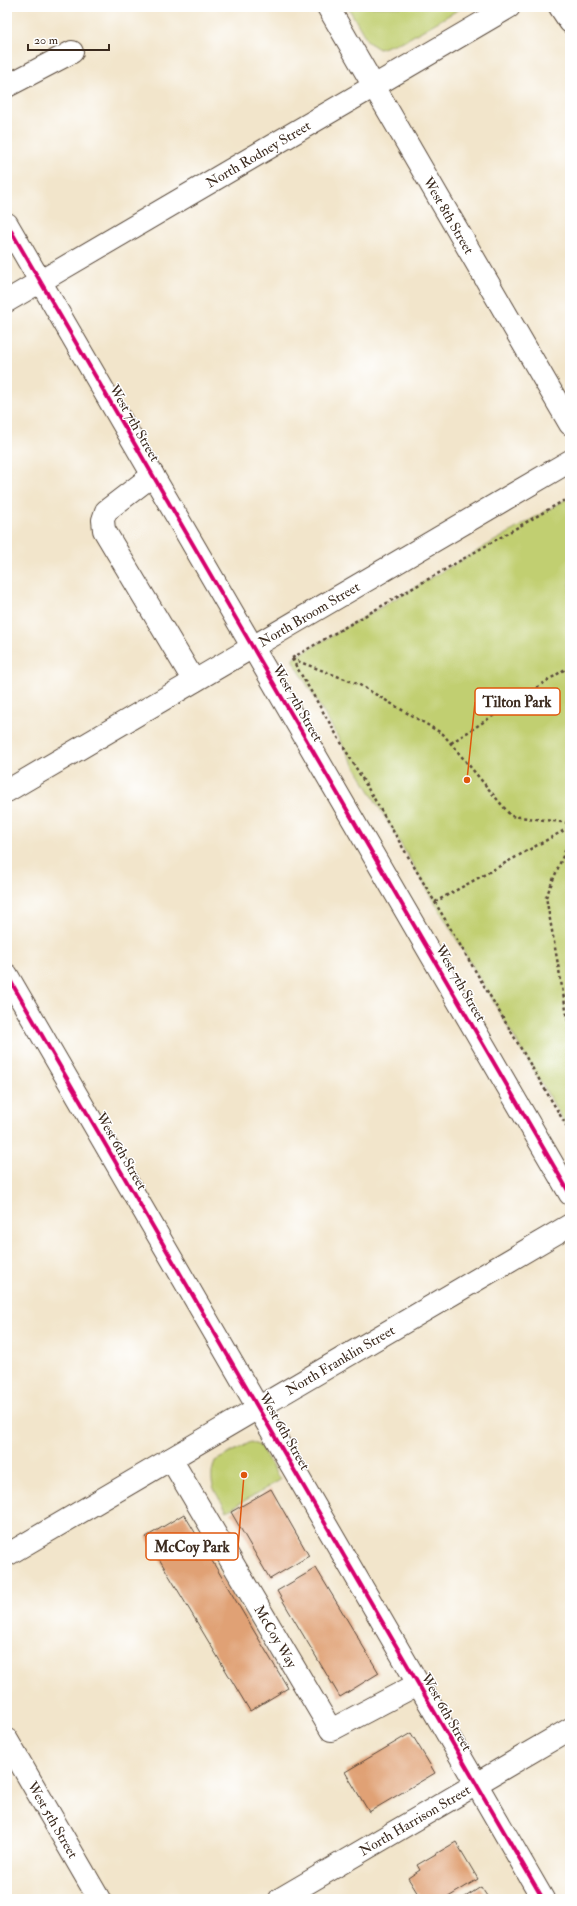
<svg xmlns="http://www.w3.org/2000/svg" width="577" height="1906" font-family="'IM FELL Double Pica',serif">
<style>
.green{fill:#c1cf71;stroke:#7e7c48}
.building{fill:#e0a174}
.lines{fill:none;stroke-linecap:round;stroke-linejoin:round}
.minor-casing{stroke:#564638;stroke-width:24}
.path{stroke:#564638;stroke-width:2.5;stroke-dasharray:3 3;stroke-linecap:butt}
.minor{stroke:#fff;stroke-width:22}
.cycleway-casing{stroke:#fff;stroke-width:6}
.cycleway{stroke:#d6006c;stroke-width:4}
.labels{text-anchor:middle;stroke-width:3;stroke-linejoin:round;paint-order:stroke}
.street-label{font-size:14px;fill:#3b2a1e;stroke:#fff}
.leader{fill:none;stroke:#df570d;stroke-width:1.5}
.callout-dot{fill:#df570d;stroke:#fff;stroke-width:1.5}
.callout{fill:#fff;stroke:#df570d;stroke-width:1.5}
.callout-label{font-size:15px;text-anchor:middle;font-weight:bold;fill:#3b2a1e}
</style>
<rect width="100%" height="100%" fill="#fff"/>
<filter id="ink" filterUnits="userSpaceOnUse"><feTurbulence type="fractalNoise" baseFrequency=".025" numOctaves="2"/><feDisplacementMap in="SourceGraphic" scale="8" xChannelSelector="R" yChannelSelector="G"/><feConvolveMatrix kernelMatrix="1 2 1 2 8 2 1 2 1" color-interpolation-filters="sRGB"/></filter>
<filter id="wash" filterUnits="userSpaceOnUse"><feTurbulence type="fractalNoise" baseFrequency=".012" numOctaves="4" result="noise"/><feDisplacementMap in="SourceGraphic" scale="16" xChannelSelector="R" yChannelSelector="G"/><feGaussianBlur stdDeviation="0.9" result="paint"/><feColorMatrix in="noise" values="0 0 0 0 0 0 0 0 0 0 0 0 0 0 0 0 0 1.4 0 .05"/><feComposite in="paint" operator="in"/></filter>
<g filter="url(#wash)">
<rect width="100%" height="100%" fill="#f2e5cb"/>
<g class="green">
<path d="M348,7H463L406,40L379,49L368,42Z"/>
<path d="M570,497V1132L292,659Z"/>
<path d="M251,1442L260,1446L280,1480L227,1511C215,1491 207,1484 215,1461Z"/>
</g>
<g id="blocks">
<g class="building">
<path d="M271,1489L309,1556L270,1579L231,1512Z"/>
<path d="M184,1514L288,1688L250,1711L146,1537Z"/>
<path d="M316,1568L379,1673L340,1697L277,1591Z"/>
<path d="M411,1733L435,1773L369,1812L345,1772Z"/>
<path d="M456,1842L478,1879L445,1899H437L436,1897L433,1899H421L408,1878L420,1870L417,1865Z"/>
<path d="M481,1887L489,1899H462Z"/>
</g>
</g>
</g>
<g filter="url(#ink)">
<use href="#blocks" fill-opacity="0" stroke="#564638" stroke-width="1"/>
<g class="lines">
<g class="minor-casing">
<g id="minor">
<path id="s1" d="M328,7L570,424"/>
<path d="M560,7L570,22"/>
<path d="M7,86L72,52"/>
<path d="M7,224L570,1194"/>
<path id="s2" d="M7,301L509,7"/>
<path d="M153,475L106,511L103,520L104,530L194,681"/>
<path id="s3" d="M7,791L570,461"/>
<path d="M7,975L543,1899"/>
<path id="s4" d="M171,1459L331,1730L418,1684"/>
<path id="s5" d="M7,1555L570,1225"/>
<path id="s6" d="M7,1740L99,1899"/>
<path id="s7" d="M280,1899L570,1729"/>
</g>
</g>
<g class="path">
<path d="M292,658L570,497"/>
<path d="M292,659L570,1132"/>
<path d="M292,659L358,684L443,734L511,816L570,823"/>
<path d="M451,743L570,666"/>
<path d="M570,839L546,897L570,1032"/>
<path d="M435,902L570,827"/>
</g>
<use href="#minor" class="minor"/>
<g class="cycleway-casing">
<g id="cycleway">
<path d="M7,224L570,1194"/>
<path d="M7,975L543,1899"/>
</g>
</g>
<use href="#cycleway" class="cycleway"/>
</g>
</g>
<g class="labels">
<g class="street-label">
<text dy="5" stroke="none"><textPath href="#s2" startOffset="291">North Rodney Street</textPath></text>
<text dy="5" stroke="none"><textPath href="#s1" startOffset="241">West 8th Street</textPath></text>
<text transform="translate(135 423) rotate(60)" y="5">West 7th Street</text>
<text dy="5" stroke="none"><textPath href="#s3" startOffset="350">North Broom Street</textPath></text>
<text transform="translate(298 703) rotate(60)" y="5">West 7th Street</text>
<text transform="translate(461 983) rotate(60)" y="5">West 7th Street</text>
<text transform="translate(122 1151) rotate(60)" y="5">West 6th Street</text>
<text dy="5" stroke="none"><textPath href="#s5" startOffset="386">North Franklin Street</textPath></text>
<text transform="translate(285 1431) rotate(60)" y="5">West 6th Street</text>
<text dy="5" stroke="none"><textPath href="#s4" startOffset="206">McCoy Way</textPath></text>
<text transform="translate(447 1712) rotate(60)" y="5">West 6th Street</text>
<text dy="5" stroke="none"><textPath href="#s6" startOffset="92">West 5th Street</textPath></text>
<text dy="5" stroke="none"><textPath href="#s7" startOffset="156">North Harrison Street</textPath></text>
</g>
</g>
<path class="leader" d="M467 780L475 702M244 1475L238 1547"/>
<g class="callout-dot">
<circle cx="467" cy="780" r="4"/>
<circle cx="244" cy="1475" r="4"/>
</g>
<g class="callout">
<rect x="475" y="688" width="85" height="27" rx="4"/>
<rect x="146" y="1533" width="92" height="27" rx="4"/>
</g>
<g class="callout-label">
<text x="517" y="707">Tilton Park</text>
<text x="192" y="1552">McCoy Park</text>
</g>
<rect width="577" height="1906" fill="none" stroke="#fff" stroke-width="24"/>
<path d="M28 44v6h81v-6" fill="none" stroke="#3b2a1e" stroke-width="2"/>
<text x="34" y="44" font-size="12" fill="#3b2a1e" stroke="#ffffff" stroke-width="3" paint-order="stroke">20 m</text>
</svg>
